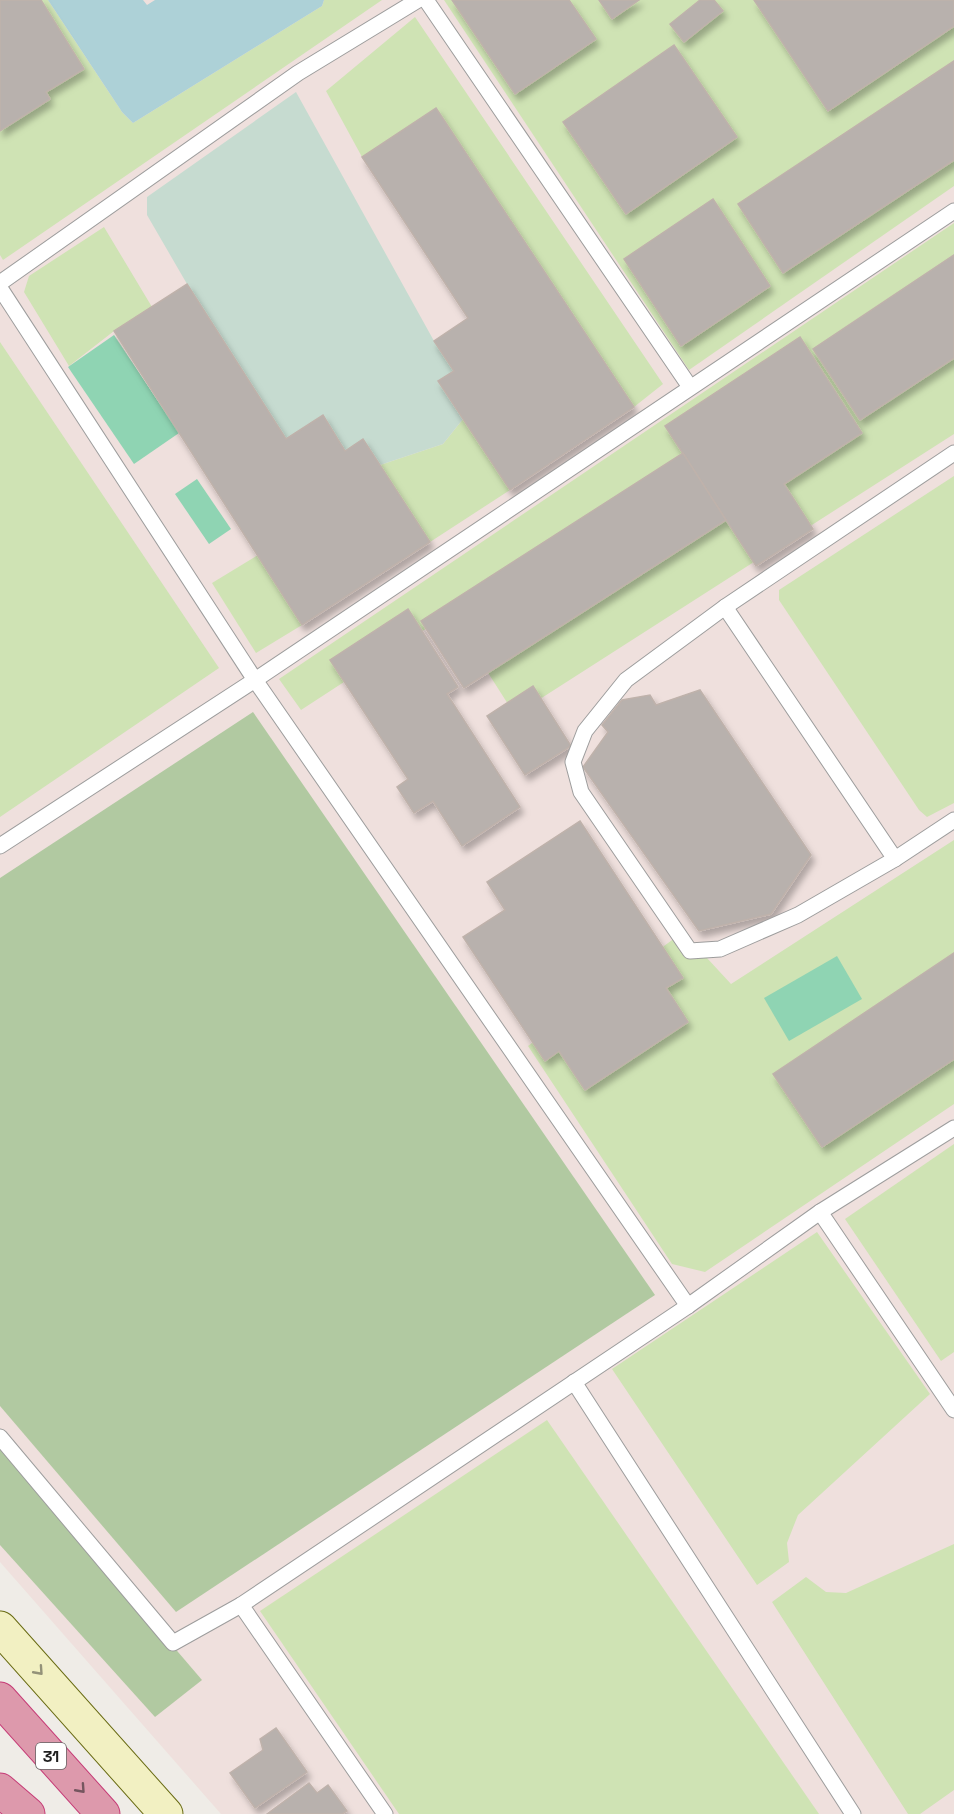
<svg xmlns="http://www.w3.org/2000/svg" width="954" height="1814" font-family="'Space Grotesk',sans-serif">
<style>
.military{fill:#efe0dd}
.grass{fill:#cfe3b4}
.forest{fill:#b1c9a1}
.wetland{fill:#c6dbd0}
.pitch{fill:#8fd4b3}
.water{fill:#add1d7}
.building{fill:#b8b1ad;stroke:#bfb2ab;stroke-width:1.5;filter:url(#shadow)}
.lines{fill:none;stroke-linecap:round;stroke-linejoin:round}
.lane-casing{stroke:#9d9d9d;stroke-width:17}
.secondary-casing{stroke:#696b13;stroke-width:35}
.highway-casing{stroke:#c63c77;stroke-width:35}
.lane{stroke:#fff;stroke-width:15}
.secondary{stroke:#f2f0c2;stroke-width:33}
.highway{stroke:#dd99ac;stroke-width:33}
.oneway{stroke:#949279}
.oneway2{stroke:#75565f}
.labels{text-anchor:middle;stroke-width:5;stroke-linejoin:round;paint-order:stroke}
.shield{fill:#fff;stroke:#636363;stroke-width:1.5}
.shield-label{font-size:16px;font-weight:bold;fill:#202020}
</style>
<defs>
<filter id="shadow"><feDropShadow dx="3.5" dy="6" stdDeviation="3" flood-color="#0004"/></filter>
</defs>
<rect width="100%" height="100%" fill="#efece7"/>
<path class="military" d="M0,0H954V1814H221L0,1562Z"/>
<g class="grass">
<path d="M0,0H48L122,112L133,123L322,6L324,0H382L3,260L0,255Z"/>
<path d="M444,0H954V186L689,370Z"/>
<path d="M415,17L663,384L634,407L436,108L362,157L326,91Z"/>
<path d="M954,223V434L515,715L450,613L301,710L279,679Z"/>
<path d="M104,227L152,307L114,331L69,366L24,292L29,276Z"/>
<path d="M0,342L219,668L0,817Z"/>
<path d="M463,419L510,490L430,542L380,465L443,444Z"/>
<path d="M954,476V803L927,817L919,810L779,600V590Z"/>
<path d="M258,555L302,625L256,653L212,583Z"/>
<path d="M954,840V1104L705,1272L672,1264L528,1046L683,932L731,984Z"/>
<path d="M954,1144V1352L941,1361L845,1219Z"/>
<path d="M817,1232L930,1394L798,1515L787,1543L789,1562L757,1585L612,1369Z"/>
<path d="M547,1420L819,1814H399L260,1611Z"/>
<path d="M954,1544V1790L920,1814H908L772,1602L806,1577L826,1592L846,1593Z"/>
</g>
<g class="forest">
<path d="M253,712L655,1295L176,1612L0,1406V878Z"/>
<path d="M0,1444L202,1680L155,1717L0,1545Z"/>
</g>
<path class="wetland" d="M296,92L434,341L454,371L438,382L463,419L443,444L380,465L363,439L345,451L323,416L286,439L187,284L147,215V197Z"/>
<g class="pitch">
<path d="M114,335L179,433L134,464L68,367Z"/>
<path d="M197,479L231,529L209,544L175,494Z"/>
<path d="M837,956L862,999L789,1041L764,998Z"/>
</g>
<path class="water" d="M48,0H143L147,5L155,0H324L322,6L133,123L122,112Z"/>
<g class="building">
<path d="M0,0H41L84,69L46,92L50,99L0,131Z"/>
<path d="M452,0H569L596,39L515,94Z"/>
<path d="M599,0H639L612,19Z"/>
<path d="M700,0H714L723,11L684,42L670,24Z"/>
<path d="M754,0H954V26L828,111Z"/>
<path d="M674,45L737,137L626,214L563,122Z"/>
<path d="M954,61V160L783,273L738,204Z"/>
<path d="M436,108L634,407L510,490L438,381L454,371L434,341L468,318L362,157Z"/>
<path d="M713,199L770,286L681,346L624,259Z"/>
<path d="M954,255V358L860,420L813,349Z"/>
<path d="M187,284L286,439L323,415L345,451L363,439L430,542L302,625L114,331Z"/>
<path d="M800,337L862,433L784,484L813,529L756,566L665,426Z"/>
<path d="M683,453L726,520L464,688L421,621Z"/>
<path d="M408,609L458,687L447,694L520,807L462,846L433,801L414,813L397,787L408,779L330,660Z"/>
<path d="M533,686L571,746L525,775L487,716Z"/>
<path d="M700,690L811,855L771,914L699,931L583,767L608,732L602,725L622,700L650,695L656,705Z"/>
<path d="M580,821L683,978L666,988L688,1022L585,1090L559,1051L545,1061L463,937L505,910L487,882Z"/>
<path d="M954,953V1059L822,1147L773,1074Z"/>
<path d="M276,1728L307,1772L255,1808L230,1773L263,1750L260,1739Z"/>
<path d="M309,1783L317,1793L328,1785L347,1811L342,1814H267Z"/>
</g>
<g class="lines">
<g class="lane-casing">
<g id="lane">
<path d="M426,0L690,387"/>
<path d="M0,283L298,73L418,0"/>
<path d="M0,288L255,680L688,1306"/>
<path d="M954,453L725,607L626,680L585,731L573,762L581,792L690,951L720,949L798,915L895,859L954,820"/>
<path d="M725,607L895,859"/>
<path d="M0,846L255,680L954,211"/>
<path d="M820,1212L954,1410"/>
<path d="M574,1382L853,1814"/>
<path d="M0,1437L173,1643L241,1605L688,1306L820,1212L954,1128"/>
<path d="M241,1605L385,1814"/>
</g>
</g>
<g class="secondary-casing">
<path id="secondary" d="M0,1628L166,1814"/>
</g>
<g class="highway-casing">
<g id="highway">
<path d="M0,1699L103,1814"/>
<path d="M0,1790L28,1814"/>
</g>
</g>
<use href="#lane" class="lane"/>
<use href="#secondary" class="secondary"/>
<use href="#highway" class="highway"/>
</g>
<defs><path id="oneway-chevron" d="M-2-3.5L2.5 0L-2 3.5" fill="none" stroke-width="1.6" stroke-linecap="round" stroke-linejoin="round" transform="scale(1.5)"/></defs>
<use class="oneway" href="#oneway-chevron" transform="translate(39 1671) rotate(48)"/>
<use class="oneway2" href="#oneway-chevron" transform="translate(81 1789) rotate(48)"/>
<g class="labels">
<rect class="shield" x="36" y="1743" width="30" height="26" rx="4.5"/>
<g class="shield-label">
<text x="51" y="1762">31</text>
</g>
</g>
</svg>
